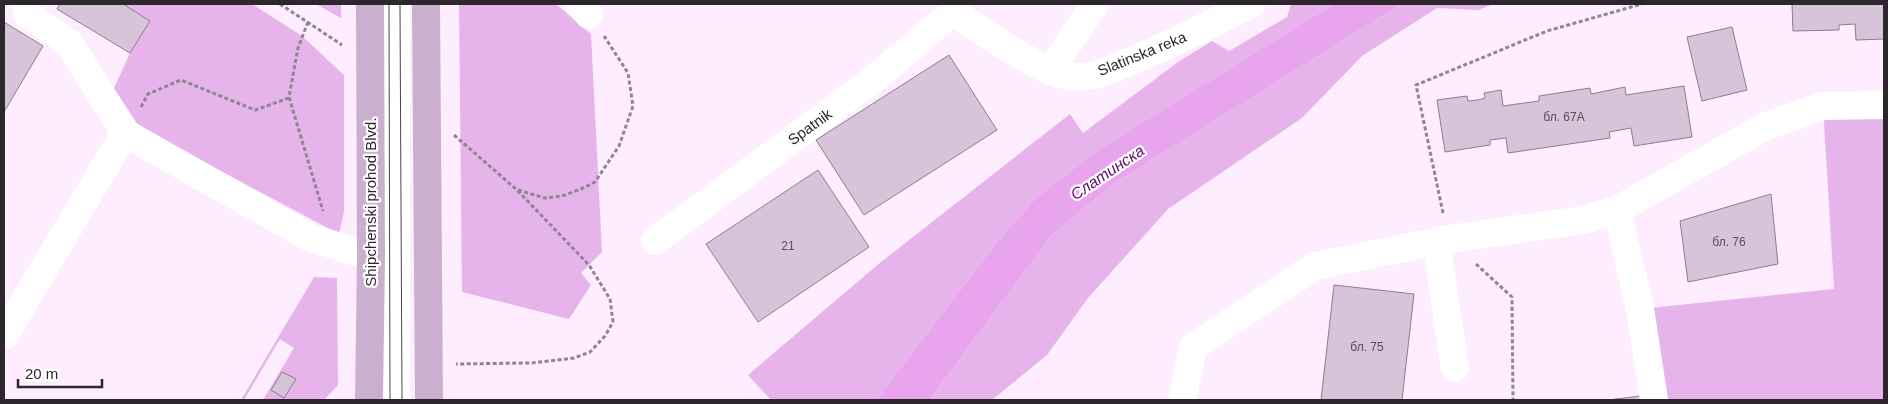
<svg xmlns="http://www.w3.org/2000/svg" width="1888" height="404" font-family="Arial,sans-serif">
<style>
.green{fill:#e6b4ea}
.water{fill:#e8a4ed}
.building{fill:#d7c4d8;stroke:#8e7c8f}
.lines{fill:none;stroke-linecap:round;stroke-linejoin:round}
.path{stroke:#908590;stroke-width:3;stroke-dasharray:4 2.5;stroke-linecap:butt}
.minor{stroke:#fff;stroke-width:28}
.major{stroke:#cbafce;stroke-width:28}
.tram{stroke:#4b434b;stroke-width:1}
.labels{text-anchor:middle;stroke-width:4.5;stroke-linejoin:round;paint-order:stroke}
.number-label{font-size:12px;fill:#584e58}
.street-label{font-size:15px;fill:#2d262d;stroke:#fff}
.water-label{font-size:16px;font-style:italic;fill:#600d68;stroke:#fff}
</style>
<rect width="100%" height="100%" fill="#fdedfe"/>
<g class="green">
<path d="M123,4H252L302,36L344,75V211L339,234L140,128L114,88L130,53L150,21Z"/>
<path d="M316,4H341V18Z"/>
<path d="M459,4H556L591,34L602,252L581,273L591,285L569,319L462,292Z"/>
<path d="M1291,4H1334L1098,150L1036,198L994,246L876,400H771L748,375L881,262L1070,114L1083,133L1178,62L1212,41L1229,51L1287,17Z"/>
<path d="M1401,4H1493L1479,10L1437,8L1362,56L1302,118L1168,209L1088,298L1047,355L992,400H929L1052,235L1113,184Z"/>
<path d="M1884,105V400H1654L1640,309L1834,289L1823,106Z"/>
<path d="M314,277L337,278L338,385L324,400H263L294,348L280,339L244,400H241Z"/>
</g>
<path class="water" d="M1334,4H1401L1113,184L1052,235L929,400H876L994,246L1036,198L1098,150Z"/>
<g class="building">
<path d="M60,4H123L150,21L130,53L57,9Z"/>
<path d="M1792,4H1884V39L1856,40L1855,24L1839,25V30L1793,31Z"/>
<path d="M4,22L43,46L4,112Z"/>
<path d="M1732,27L1747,90L1702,101L1687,37Z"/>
<path d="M949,55L997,130L864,215L816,140Z"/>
<path d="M1684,86L1692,137L1634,146L1631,128L1609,132L1610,138L1508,153L1506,138L1490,140V145L1445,152L1437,100L1467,96L1468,101L1478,100L1485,98L1484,93L1501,90L1503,106L1539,101V96L1590,88L1591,94L1625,87L1626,95Z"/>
<path d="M818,170L869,247L758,322L706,244Z"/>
<path d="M1771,194L1778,264L1688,282L1680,221Z"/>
<path d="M1334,285L1414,294L1402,400H1321Z"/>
<path d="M282,372L296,379L284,398L271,390Z"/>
<path d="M1640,396L1641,400H1608Z"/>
</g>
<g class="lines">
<g class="path">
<path d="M280,4L342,45"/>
<path d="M308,22L298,48L289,97L323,211"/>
<path d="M141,107L148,94L181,80L255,110L289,98"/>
<path d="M454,135L517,190L589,265L610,299L613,322L605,336L590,352L574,358L531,363L456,364"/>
<path d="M518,190L545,198L562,196L581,189L595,182L619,146L633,106L628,73L604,36"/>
<path d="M1443,213L1416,85L1547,31L1642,4"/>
<path d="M1476,264L1512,297L1513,400"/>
</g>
<g class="minor">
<path d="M25,4L28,15L69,43L125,133L309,237L371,257"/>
<path d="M579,4L589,15"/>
<path d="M953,12C985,32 1039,74 1076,77C1091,79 1117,67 1131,61C1172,44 1211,24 1251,4"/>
<path d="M1050,71L1095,4"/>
<path d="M1617,210L1640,309L1654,400"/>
<path d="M655,241L874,79L953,12L956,4"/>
<path d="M1436,241L1455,368"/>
<path d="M4,336L125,133"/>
<path d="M396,400V4"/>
<path d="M1182,400L1193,347L1315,266L1449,239L1583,220L1617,210L1766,126L1823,106L1884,105"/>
</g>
<g class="major">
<path d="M426,4L429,400"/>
<path d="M369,400L371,257L370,4"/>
</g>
<g class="tram">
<path d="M389,4L390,400"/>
<path d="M400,4L402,400"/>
</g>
</g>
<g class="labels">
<g class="number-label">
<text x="1564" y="121">бл. 67А</text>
<text x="1729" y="246">бл. 76</text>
<text x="788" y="250">21</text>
<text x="1367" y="351">бл. 75</text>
</g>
<g class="street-label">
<text transform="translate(1142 54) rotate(-22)" y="5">Slatinska reka</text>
<text transform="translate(810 127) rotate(-36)" y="5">Spatnik</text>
<text transform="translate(371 202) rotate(-90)" y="5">Shipchenski prohod Blvd.</text>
</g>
<g class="water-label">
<text transform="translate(1107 172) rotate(-34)" y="6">Слатинска</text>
</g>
</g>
<rect width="1888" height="404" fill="none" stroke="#2d262d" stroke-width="10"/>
<path d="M18 379v8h84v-8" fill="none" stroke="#2d262d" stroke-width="2.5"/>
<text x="25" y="379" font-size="15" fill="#2d262d" stroke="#ffffff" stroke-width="4" paint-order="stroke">20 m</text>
</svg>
